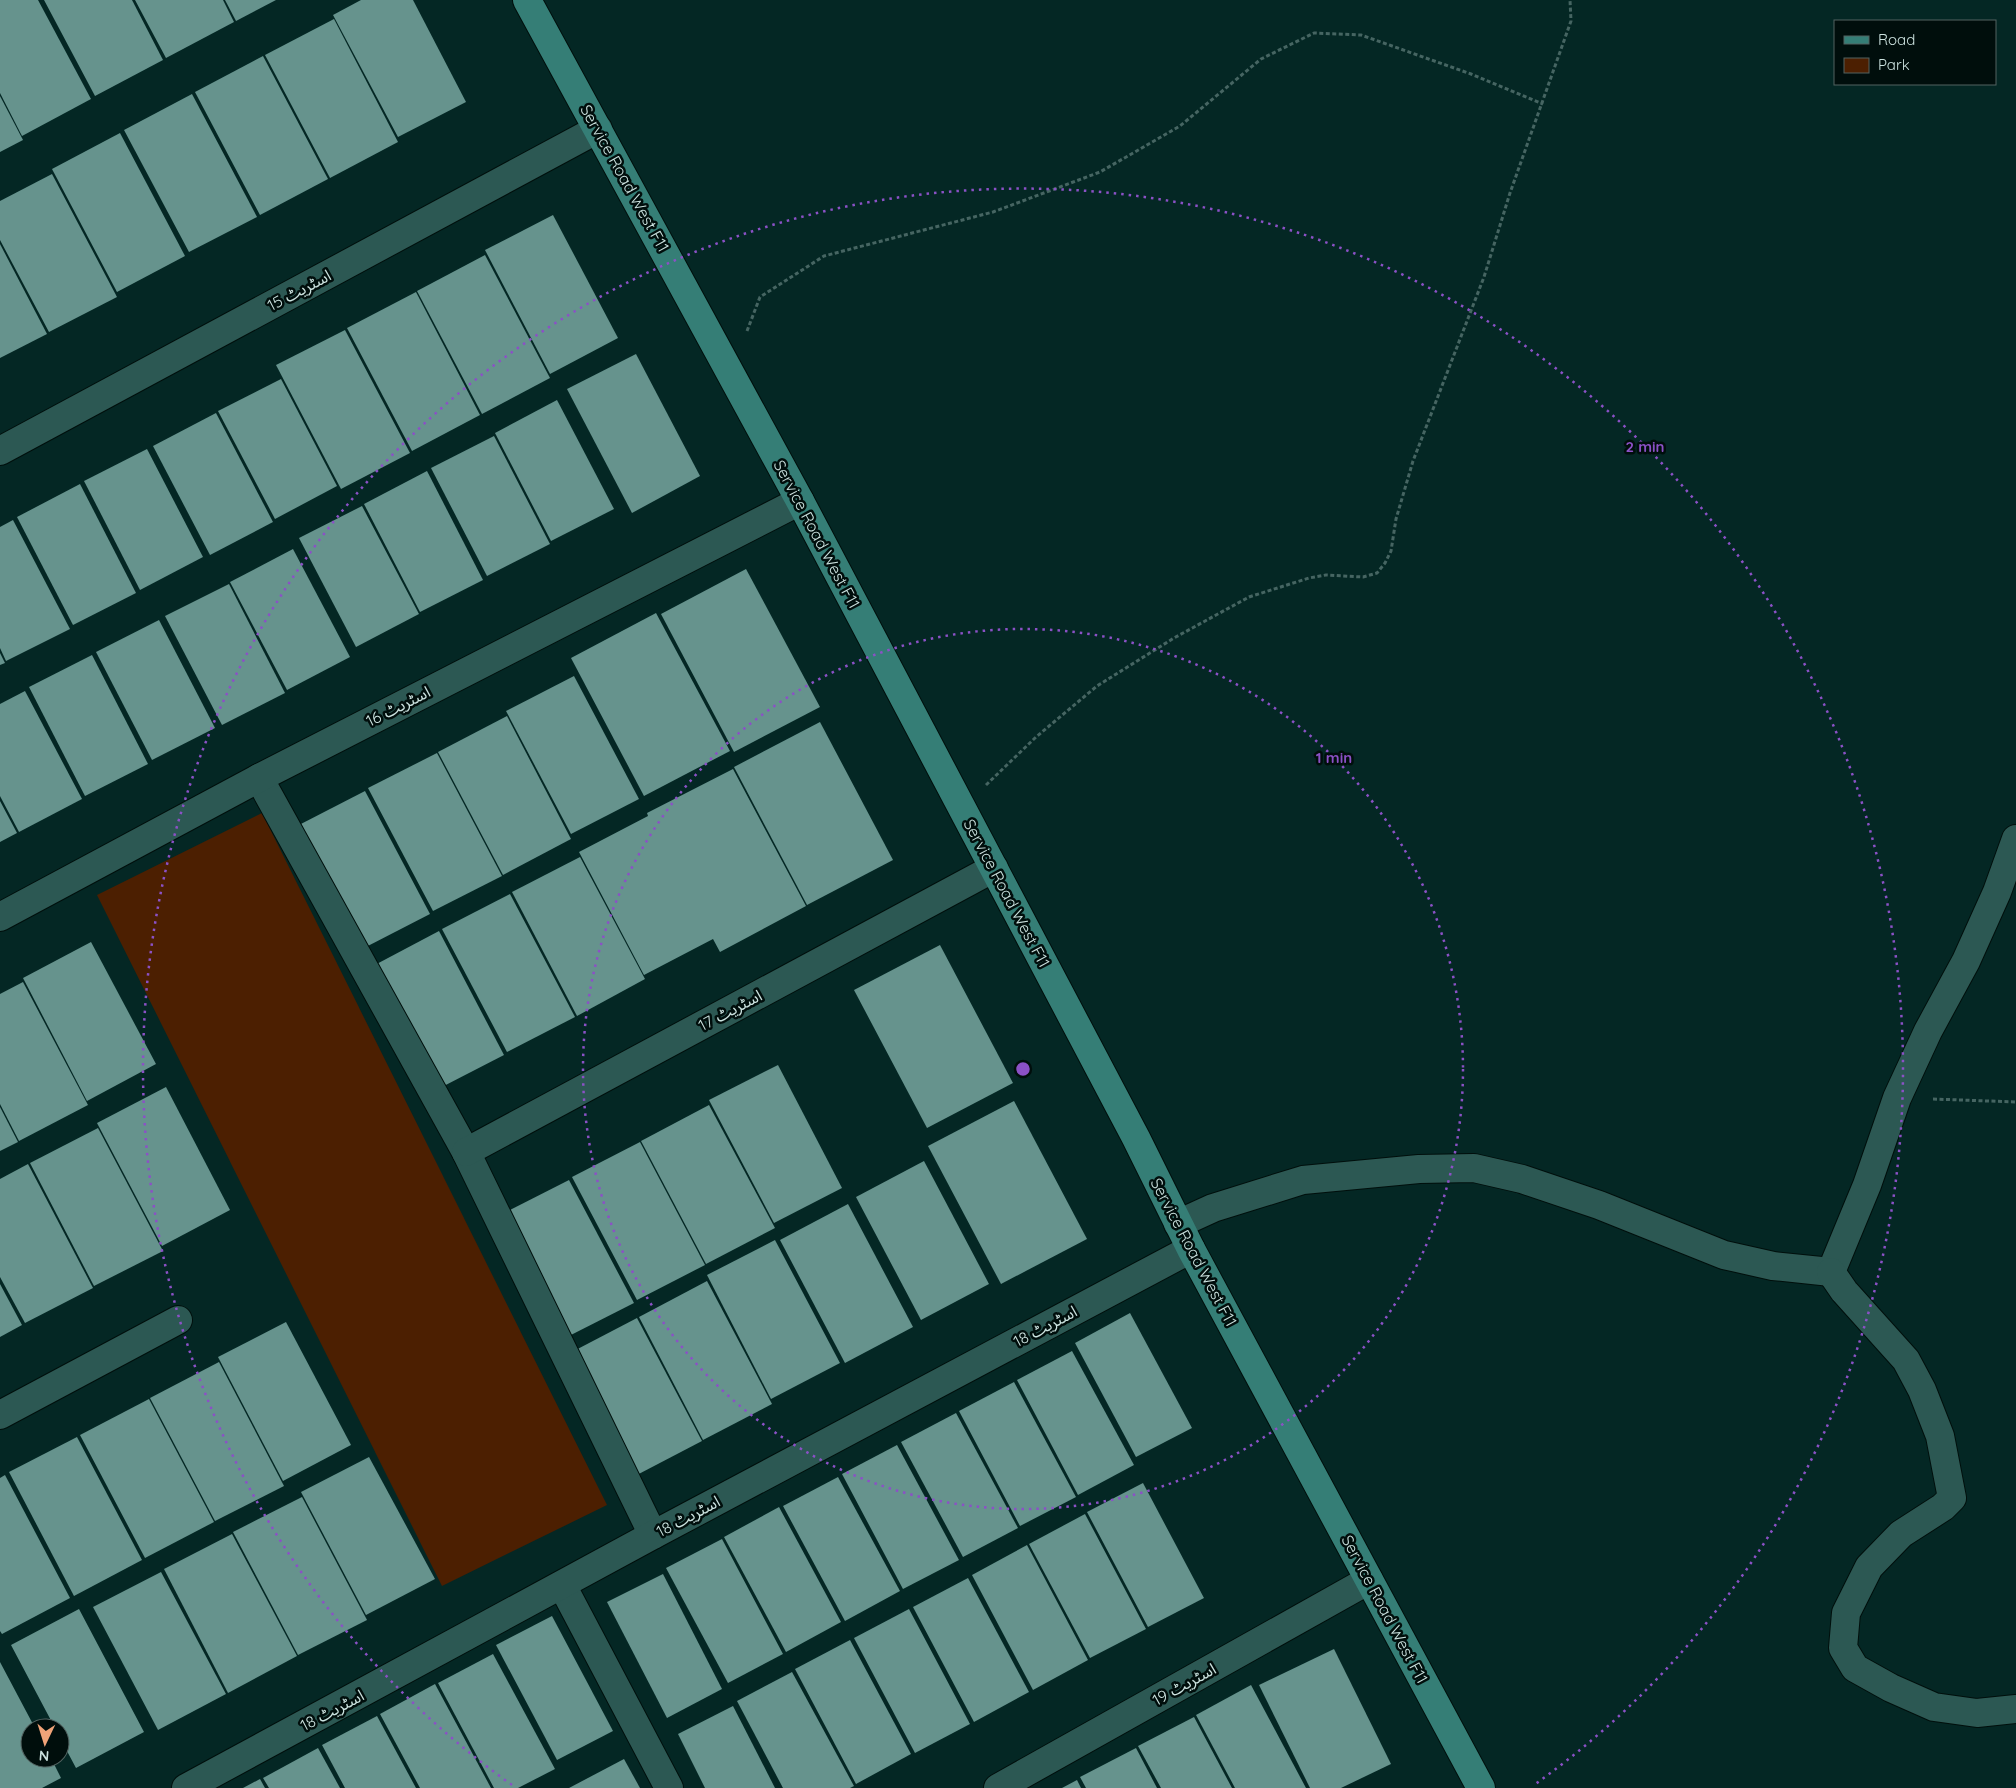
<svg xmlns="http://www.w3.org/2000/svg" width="2016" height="1788" font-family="Quicksand,'Noto Sans Arabic',sans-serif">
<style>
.green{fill:#4c1f01}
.building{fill:#66938d}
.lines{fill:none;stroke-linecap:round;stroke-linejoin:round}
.minor-casing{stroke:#000f0c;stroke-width:30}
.major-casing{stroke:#000f0c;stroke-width:30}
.path{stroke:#466562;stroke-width:3;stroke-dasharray:4 2.5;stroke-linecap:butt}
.minor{stroke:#2c5853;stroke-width:28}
.major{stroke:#357e76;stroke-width:28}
.ring{fill:none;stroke:#8b51c6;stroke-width:2.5;stroke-dasharray:2.5 5}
.labels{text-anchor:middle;stroke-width:5;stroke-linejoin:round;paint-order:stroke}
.street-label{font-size:16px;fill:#cce3e0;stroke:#000e0c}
.centre{fill:#8b51c6;stroke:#000e0c;stroke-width:2.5}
.ring-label{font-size:15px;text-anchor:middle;font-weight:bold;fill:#8b51c6;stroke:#000e0c;stroke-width:5;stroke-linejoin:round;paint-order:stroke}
</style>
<rect width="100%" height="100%" fill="#042724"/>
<path class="green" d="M262,813L607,1505L442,1586L97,895Z"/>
<g class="building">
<path d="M0,0H38L91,99L22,136L0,93Z"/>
<path d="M44,0H132L163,60L95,96Z"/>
<path d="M135,0H223L234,22L166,58Z"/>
<path d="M225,0H276L236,21Z"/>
<path d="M361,0H413L466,102L398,137L333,15Z"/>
<path d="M334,19L398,142L330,178L265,55Z"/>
<path d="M263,56L328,179L260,215L195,92Z"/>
<path d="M192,94L257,217L189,252L124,130Z"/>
<path d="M0,96L23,140L0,152Z"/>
<path d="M120,133L185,256L117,292L52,169Z"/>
<path d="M52,174L117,297L49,332L0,240V201Z"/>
<path d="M553,215L618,338L550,374L485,250Z"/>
<path d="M0,244L47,334L0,358Z"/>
<path d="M485,255L550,378L482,414L417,291Z"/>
<path d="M416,292L480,415L412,451L347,328Z"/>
<path d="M345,330L410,453L341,489L276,365Z"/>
<path d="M636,354L700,476L632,513L567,389Z"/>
<path d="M281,379L337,486L275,519L218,411Z"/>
<path d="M557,400L614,509L551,541L495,433Z"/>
<path d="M216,413L273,522L210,555L153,446Z"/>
<path d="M494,436L550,544L487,576L431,468Z"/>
<path d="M147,449L203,557L140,590L84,481Z"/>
<path d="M427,471L483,580L420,612L364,504Z"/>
<path d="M80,484L136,593L73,625L17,517Z"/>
<path d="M362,506L419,614L356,647L299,538Z"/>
<path d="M13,520L70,629L6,661L0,648V527Z"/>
<path d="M293,549L350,657L287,690L230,582Z"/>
<path d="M746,569L820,707L734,752L661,614Z"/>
<path d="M229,584L285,693L222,725L165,616Z"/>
<path d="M656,613L730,751L644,796L571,658Z"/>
<path d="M159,620L215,728L152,760L96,652Z"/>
<path d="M0,653L5,663L0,665Z"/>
<path d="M92,655L148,764L85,796L29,687Z"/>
<path d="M574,676L639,799L571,834L506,711Z"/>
<path d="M25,691L82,799L19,832L0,796V704Z"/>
<path d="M507,716L571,839L503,875L438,752Z"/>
<path d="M820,722L893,860L807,905L734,767Z"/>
<path d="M437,753L502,876L433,911L368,788Z"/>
<path d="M733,769L806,906L720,952L713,939L644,975L579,852L648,816L647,813Z"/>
<path d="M365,791L430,914L362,949L297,826Z"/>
<path d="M0,801L17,833L0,842Z"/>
<path d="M580,857L645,979L577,1016L512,892Z"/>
<path d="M510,894L575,1017L507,1052L442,929Z"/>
<path d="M439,931L504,1055L436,1090L371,967Z"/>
<path d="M91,942L156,1064L87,1101L23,978Z"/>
<path d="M940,945L1013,1083L927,1128L854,990Z"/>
<path d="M23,982L88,1105L19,1141L0,1104V994Z"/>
<path d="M778,1065L842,1188L774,1223L709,1100Z"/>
<path d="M166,1087L230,1210L162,1246L97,1123Z"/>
<path d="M1014,1101L1087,1239L1001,1284L928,1146Z"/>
<path d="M709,1105L775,1228L706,1264L641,1141Z"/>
<path d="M0,1107L18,1142L0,1151Z"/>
<path d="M98,1128L163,1251L94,1286L30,1163Z"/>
<path d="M640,1142L705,1265L637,1300L572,1177Z"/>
<path d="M924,1161L989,1284L921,1320L856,1197Z"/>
<path d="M28,1164L93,1288L25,1323L0,1277V1179Z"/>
<path d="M569,1180L634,1303L565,1338L500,1215Z"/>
<path d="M848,1204L913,1327L845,1363L780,1240Z"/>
<path d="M775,1240L840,1363L771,1399L707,1275Z"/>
<path d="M707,1281L772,1404L703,1440L639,1317Z"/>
<path d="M0,1284L22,1325L0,1337Z"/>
<path d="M1130,1313L1192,1428L1136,1457L1075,1343Z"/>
<path d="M637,1318L702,1441L633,1477L568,1354Z"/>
<path d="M286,1322L351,1445L283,1481L218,1357Z"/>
<path d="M1072,1351L1134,1465L1078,1495L1017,1380Z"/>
<path d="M219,1362L284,1486L215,1521L150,1398Z"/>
<path d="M1014,1382L1076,1497L1020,1526L959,1411Z"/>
<path d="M149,1399L214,1522L145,1558L80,1435Z"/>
<path d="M956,1413L1018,1528L963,1557L901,1442Z"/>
<path d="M77,1437L142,1560L74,1596L9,1472Z"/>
<path d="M897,1445L959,1560L903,1589L842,1474Z"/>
<path d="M369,1457L435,1579L366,1615L301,1492Z"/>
<path d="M5,1475L70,1598L2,1634L0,1631V1478Z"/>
<path d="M838,1477L900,1591L845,1621L783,1506Z"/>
<path d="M1143,1483L1204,1598L1148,1627L1087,1512Z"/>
<path d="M302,1497L367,1620L298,1655L233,1532Z"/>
<path d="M779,1507L841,1622L786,1652L724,1537Z"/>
<path d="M1085,1514L1146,1629L1090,1658L1029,1544Z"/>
<path d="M232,1534L297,1656L228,1693L164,1569Z"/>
<path d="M722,1539L783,1654L728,1683L666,1568Z"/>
<path d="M1027,1545L1088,1660L1033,1690L972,1575Z"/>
<path d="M161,1572L226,1694L158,1730L93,1607Z"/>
<path d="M663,1574L722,1689L667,1718L607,1602Z"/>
<path d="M968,1578L1029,1692L974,1722L913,1607Z"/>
<path d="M79,1609L144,1732L76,1768L60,1738V1728H55L11,1645Z"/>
<path d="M909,1609L970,1724L915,1753L854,1638Z"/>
<path d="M552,1616L613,1731L557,1760L496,1645Z"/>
<path d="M850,1640L911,1754L856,1784L795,1669Z"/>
<path d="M1334,1649L1391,1764L1341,1788H1310L1259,1685Z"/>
<path d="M493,1654L555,1769L518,1788H494L438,1683Z"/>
<path d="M0,1662L35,1728H30V1758H51L61,1778L42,1788H0Z"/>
<path d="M792,1672L854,1786L850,1788H783L737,1701Z"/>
<path d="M435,1684L491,1788H420L380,1714Z"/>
<path d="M1251,1685L1306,1788H1235L1196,1715Z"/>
<path d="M733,1706L775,1788H705L678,1734Z"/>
<path d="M377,1716L416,1788H345L322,1745Z"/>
<path d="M1194,1717L1232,1788H1161L1138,1746Z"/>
<path d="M318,1748L340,1788H269L263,1778Z"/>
<path d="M1136,1748L1157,1788H1086L1080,1777Z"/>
<path d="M624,1759L640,1788H569Z"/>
<path d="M260,1779L265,1788H243Z"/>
<path d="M1077,1780L1081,1788H1062Z"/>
</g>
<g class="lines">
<g class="minor-casing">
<g id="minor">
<path d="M0,451L598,129"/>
<path d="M259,778L466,1152L653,1535"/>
<path d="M0,917L259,778L800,501"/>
<path d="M466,1152L994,868"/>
<path d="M1178,1224L1213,1208L1303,1180L1419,1169L1474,1168L1522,1179L1599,1205L1724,1255L1773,1266L1831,1272L1867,1185L1897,1098L1928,1031L1966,961L1997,892L2016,839"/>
<path d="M1831,1272L1844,1291L1906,1360L1922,1390L1940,1436L1952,1498L1943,1507L1901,1534L1869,1567L1846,1613L1843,1648L1855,1668L1891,1688L1934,1707L1977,1713L2016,1709"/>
<path d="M0,1415L178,1320"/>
<path d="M562,1585L669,1788"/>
<path d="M186,1788L653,1535L1191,1249"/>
<path d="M998,1788L1369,1580"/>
</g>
</g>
<g class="major-casing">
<path id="major" d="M527,0L800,501L1136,1138L1191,1249L1481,1788"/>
</g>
<g class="path">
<path d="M747,331L760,297L824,256L993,212L1100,172L1180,126L1261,59L1314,33L1361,35L1471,74L1543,104"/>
<path d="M986,785L1036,737L1097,686L1174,638L1249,597L1309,578L1326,575L1363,577L1377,573L1385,563L1391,551L1396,519L1413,461L1484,277L1510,193L1571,21L1570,0"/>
<path d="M1933,1099L2016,1102"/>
</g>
<use href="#minor" class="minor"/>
<use href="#major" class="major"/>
</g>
<g class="ring">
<circle cx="1023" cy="1069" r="440"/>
<path d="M512 1785A880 880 0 1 1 1534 1785"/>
</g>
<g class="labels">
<g class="street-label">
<text transform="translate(625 178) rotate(61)" y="6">Service Road West F11</text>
<text transform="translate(299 290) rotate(-28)" y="6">اسٹریٹ 15</text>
<text transform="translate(817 534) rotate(62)" y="6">Service Road West F11</text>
<text transform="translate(398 706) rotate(-27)" y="6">اسٹریٹ 16</text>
<text transform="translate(1007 893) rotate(62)" y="6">Service Road West F11</text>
<text transform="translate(730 1010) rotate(-28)" y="6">اسٹریٹ 17</text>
<text transform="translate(1194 1252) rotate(62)" y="6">Service Road West F11</text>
<text transform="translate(1045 1326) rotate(-28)" y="6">اسٹریٹ 18</text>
<text transform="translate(688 1516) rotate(-28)" y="6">اسٹریٹ 18</text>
<text transform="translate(1385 1609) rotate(62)" y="6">Service Road West F11</text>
<text transform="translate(1184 1684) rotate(-29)" y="6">اسٹریٹ 19</text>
<text transform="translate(332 1710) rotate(-28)" y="6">اسٹریٹ 18</text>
</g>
</g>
<circle cx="1023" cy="1069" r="8" class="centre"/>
<g class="ring-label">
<text x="1645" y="452">2 min</text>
<text x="1334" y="763">1 min</text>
</g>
<rect x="1834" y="20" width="162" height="65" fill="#000e0c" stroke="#526361"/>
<rect x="1844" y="36" width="25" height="8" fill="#357e76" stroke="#526361"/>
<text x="1878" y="45" font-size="15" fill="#cce3e0">Road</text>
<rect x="1844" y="58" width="25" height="15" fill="#4c1f01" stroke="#526361"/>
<text x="1878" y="70" font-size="15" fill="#cce3e0">Park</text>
<g transform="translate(45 1743) rotate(184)"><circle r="24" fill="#000e0c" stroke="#526361"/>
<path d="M0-4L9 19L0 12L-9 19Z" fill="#f0a378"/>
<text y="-8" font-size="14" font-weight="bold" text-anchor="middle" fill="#cce3e0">N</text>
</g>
</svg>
